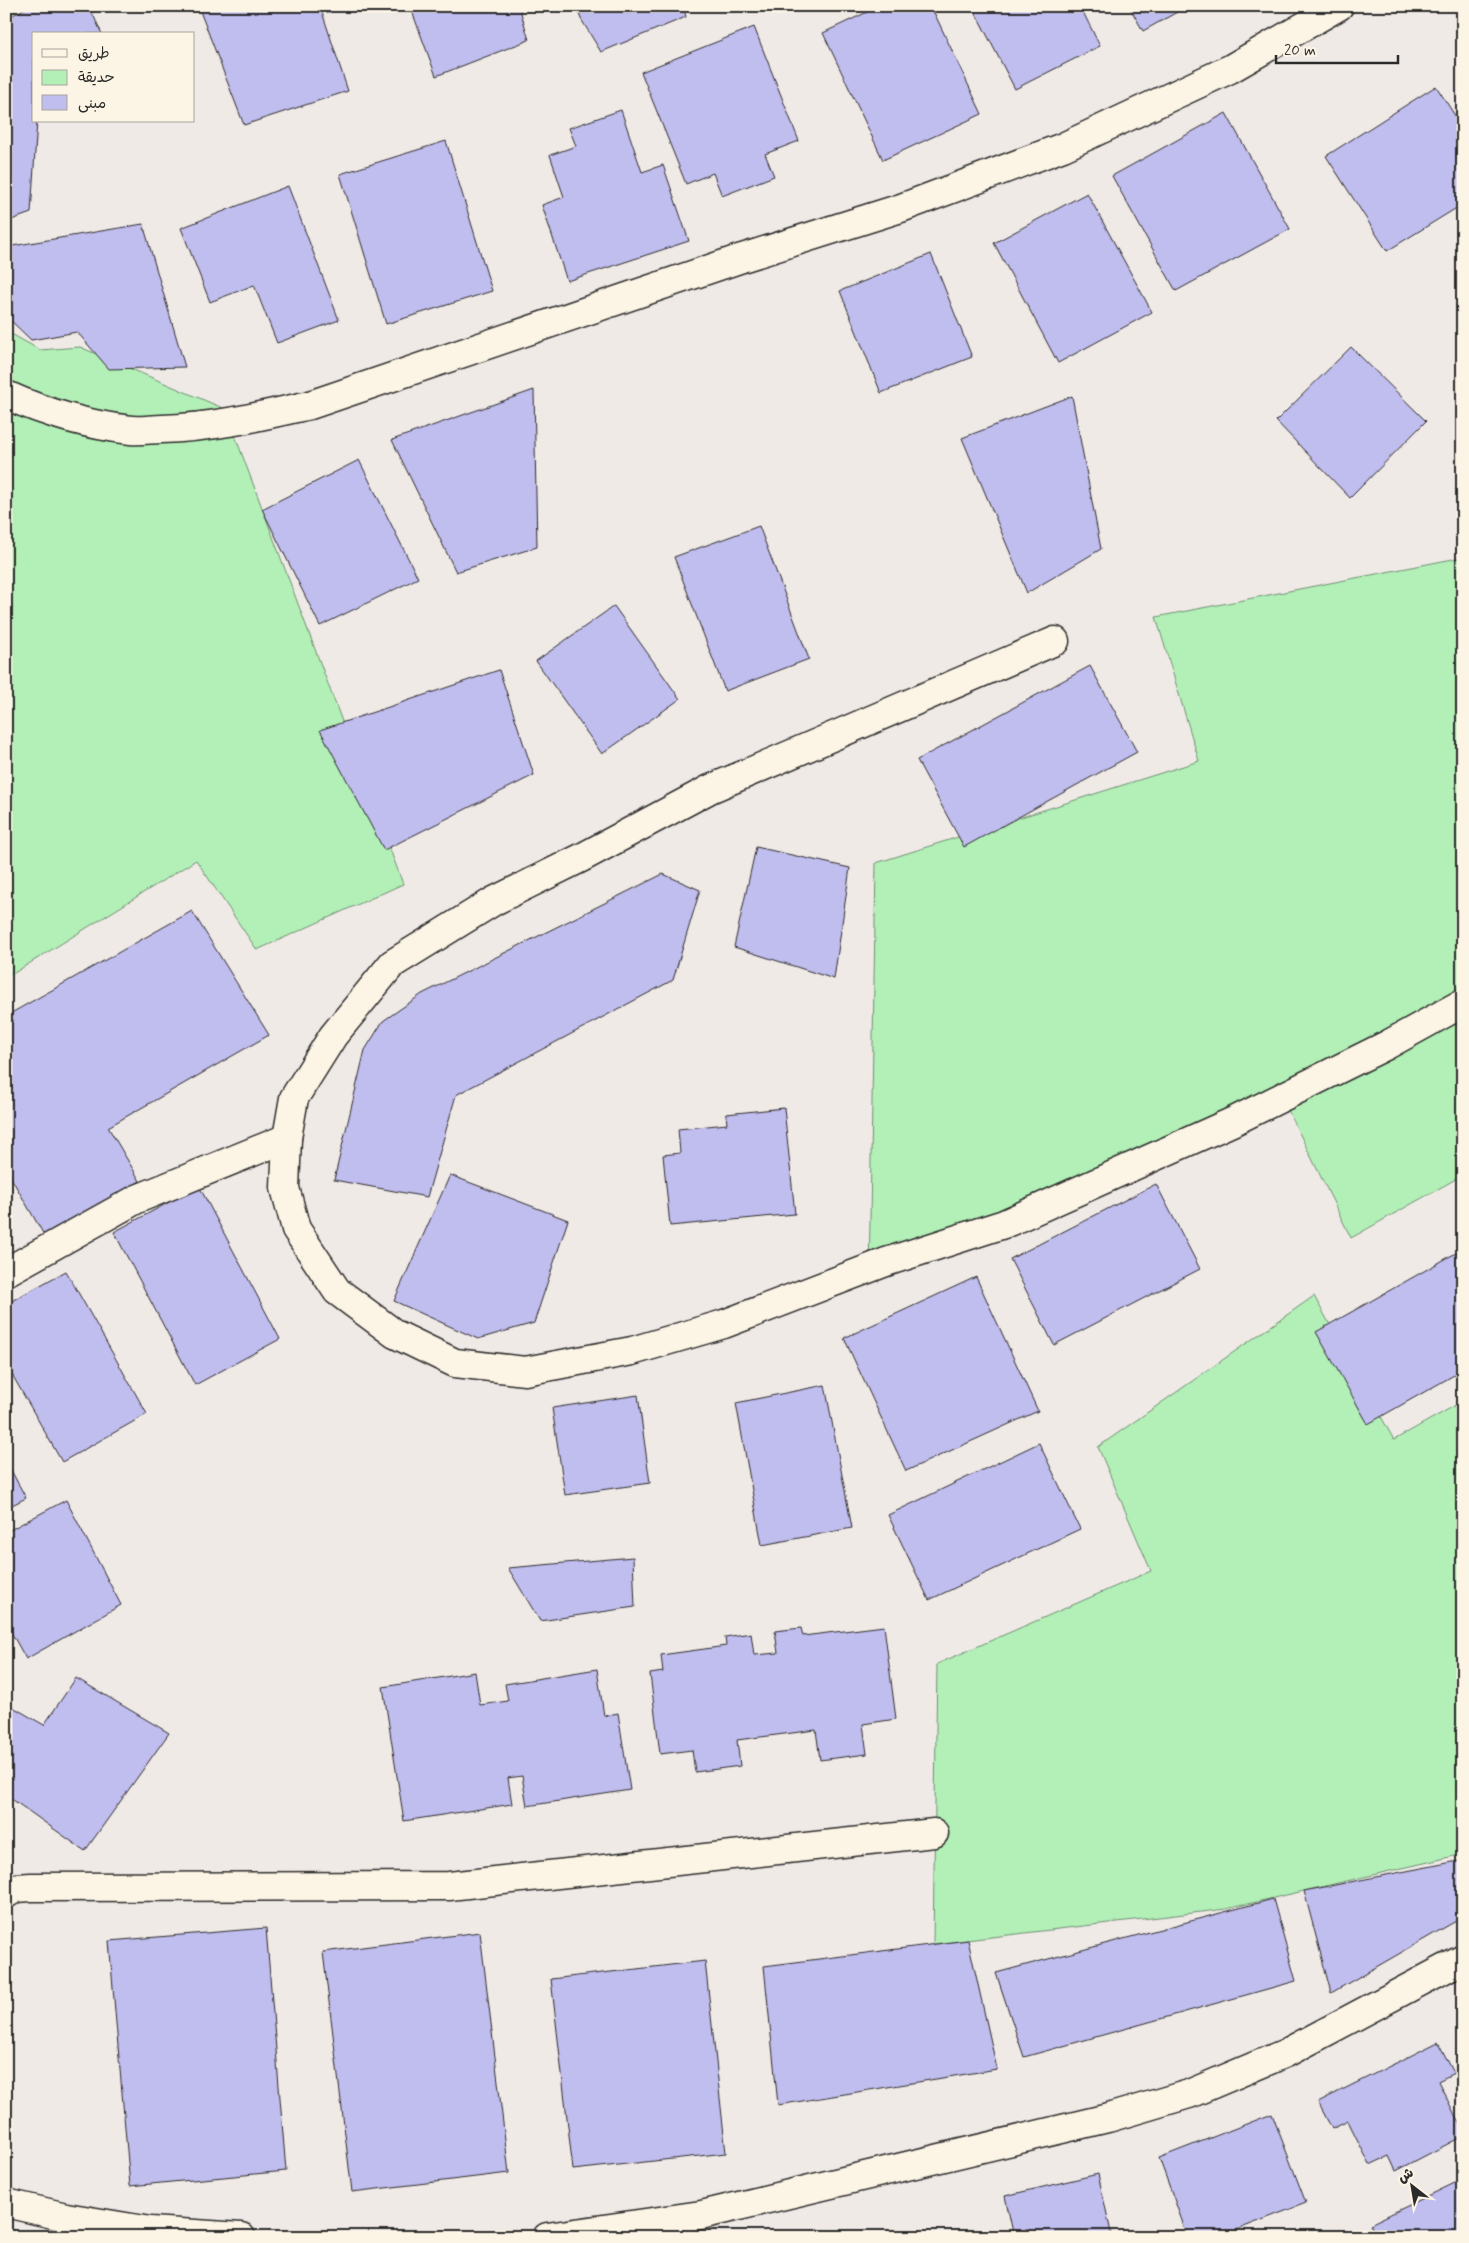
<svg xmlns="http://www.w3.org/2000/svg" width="1469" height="2243" font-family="Mynerve,'Playpen Sans Arabic',sans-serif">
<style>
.green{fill:#b2f0b7;stroke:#6e8e71}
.building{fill:#c0bdef;stroke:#2b2b2b}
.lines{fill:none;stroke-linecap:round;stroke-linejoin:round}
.street-casing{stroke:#2b2b2b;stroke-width:31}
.secondary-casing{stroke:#2b2b2b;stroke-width:31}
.street{stroke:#fcf5e5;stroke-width:28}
.secondary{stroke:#fcf5e5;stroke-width:28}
</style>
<rect width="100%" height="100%" fill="#f0eae7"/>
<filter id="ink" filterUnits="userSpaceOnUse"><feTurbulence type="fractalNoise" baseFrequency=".02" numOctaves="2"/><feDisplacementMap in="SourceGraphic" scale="10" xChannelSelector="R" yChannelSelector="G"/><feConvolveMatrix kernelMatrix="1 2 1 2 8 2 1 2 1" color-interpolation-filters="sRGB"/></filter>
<g filter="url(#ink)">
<g class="green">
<path d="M6,331L40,350L80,347L225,409L403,884L257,950L196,860L6,978Z"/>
<path d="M1463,557V1175L1351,1238L1286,1106L869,1279L876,863L1199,761L1156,617Z"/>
<path d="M1314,1296L1394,1440L1463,1401V1854L1226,1909L933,1944L937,1664L1151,1571L1098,1447Z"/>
<path d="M6,1929L11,1930L6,2018Z"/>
<path d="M6,2227L35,2237H6Z"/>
</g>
<g class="building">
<path d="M29,6H84L90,8L102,34H34V121H37L31,213L6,222V19Z"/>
<path d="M198,6H320L348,91L244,125Z"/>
<path d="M410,6H519L529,40L436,76Z"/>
<path d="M576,6H683L686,17L601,52L581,19Z"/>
<path d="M880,6H931L982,114L883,160L823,33Z"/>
<path d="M972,6H1080L1100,46L1015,89Z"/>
<path d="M1129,6H1188L1143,31Z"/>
<path d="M754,27L799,141L765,154L774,176L722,196L713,173L686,184L641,72Z"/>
<path d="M1436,86L1463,128V204L1387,251L1326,156Z"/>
<path d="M621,110L642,172L663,165L689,241L567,281L542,205L564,197L550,155L576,146L569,128Z"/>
<path d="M1226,113L1290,229L1176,291L1112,176Z"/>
<path d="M446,141L492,291L386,324L340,174Z"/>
<path d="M288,186L339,320L277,343L254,285L210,302L181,228Z"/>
<path d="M1087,193L1152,312L1058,363L994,243Z"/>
<path d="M143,224L185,367L109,369L77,332L31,340L6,316V247Z"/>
<path d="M931,254L972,357L881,393L840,291Z"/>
<path d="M1351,347L1426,421L1350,498L1276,421Z"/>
<path d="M534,390L537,547L456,572L392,440Z"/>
<path d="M1072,396L1101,549L1027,593L962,438Z"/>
<path d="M359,460L418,578L320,626L262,509Z"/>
<path d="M759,526L809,659L725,691L674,557Z"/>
<path d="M614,606L680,699L602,754L536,661Z"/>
<path d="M1090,666L1137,752L964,847L917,760Z"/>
<path d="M499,670L534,775L384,850L320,730Z"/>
<path d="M756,847L850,868L834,979L734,947Z"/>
<path d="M663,874L700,890L673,980L456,1095L427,1197L334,1180L365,1050L383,1021L422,994Z"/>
<path d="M192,911L269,1035L108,1127L140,1181L44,1235L6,1169V1016Z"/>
<path d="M784,1108L795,1214L670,1226L663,1155L680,1153L678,1129L727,1124L726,1114Z"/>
<path d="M450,1175L568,1220L534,1323L478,1339L394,1301Z"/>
<path d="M1156,1184L1200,1269L1054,1345L1010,1259Z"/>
<path d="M199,1186L280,1339L195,1385L114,1232Z"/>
<path d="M1463,1249V1370L1368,1424L1316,1332Z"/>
<path d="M66,1271L147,1414L62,1462L6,1364V1304Z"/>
<path d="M976,1277L1038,1411L906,1471L844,1338Z"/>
<path d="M825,1385L852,1528L762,1545L736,1403Z"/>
<path d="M638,1395L650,1483L565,1495L552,1408Z"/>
<path d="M1039,1443L1080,1529L929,1600L888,1515Z"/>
<path d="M6,1461L26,1498L6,1508Z"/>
<path d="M66,1500L121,1605L26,1659L6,1623V1532Z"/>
<path d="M633,1557L635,1607L540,1621L508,1568Z"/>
<path d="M884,1626L896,1719L863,1724L867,1754L820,1760L816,1730L737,1740L740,1766L695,1772L692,1750L660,1754L650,1674L663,1672L661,1655L726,1646L725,1637L751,1633L754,1655L778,1653L775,1631L801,1628L803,1636Z"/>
<path d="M597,1669L604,1716L618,1713L630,1790L527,1806L522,1776L508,1778L512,1804L404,1821L383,1687L475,1672L480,1705L508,1701L505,1684Z"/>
<path d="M76,1678L169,1733L85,1851L6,1795V1703L44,1725Z"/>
<path d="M1463,1860V1917L1331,1993L1304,1891Z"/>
<path d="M1273,1899L1296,1981L1024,2057L996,1973Z"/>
<path d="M266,1928L286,2171L130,2186L109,1941Z"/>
<path d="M480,1932L509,2173L352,2192L323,1952Z"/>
<path d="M968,1940L997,2069L778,2105L764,1966Z"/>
<path d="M705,1961L726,2153L573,2170L551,1979Z"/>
<path d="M1438,2042L1454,2073L1438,2081L1463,2131V2136L1396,2171L1389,2156L1370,2165L1348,2121L1332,2129L1318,2102Z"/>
<path d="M1272,2114L1306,2203L1218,2237H1188L1159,2158Z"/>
<path d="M1098,2174L1112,2237H1014L1005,2196Z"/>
<path d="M1463,2179V2237H1378L1370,2224Z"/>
</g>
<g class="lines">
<g class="street-casing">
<g id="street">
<path d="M6,395C46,413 87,425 131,430C141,431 152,429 162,429C212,428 261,416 310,405L742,258L901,208L1063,147L1230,69L1339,6"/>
<path d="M1055,641L710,789L581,858L494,901L392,964L333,1036L294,1098L287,1138L285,1188L296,1229L337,1291L395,1334L455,1363L525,1371L632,1351L724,1324L886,1262L1004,1224L1234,1121L1387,1045L1463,1003"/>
<path d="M6,1272L137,1199L287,1138"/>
<path d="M6,1894L16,1888L31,1887L449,1886L934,1833"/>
</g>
</g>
<g class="secondary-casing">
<g id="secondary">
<path d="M6,2203L66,2217L150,2231L241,2237"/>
<path d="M547,2237L701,2215L1108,2118L1189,2094L1286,2053L1463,1959"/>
</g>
</g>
<use href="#street" class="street"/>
<use href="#secondary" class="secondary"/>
</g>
</g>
<rect width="1469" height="2243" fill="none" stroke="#fcf5e5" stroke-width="25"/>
<rect x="12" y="12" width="1444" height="2218" fill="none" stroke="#2b2b2b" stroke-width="2" filter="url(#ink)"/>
<rect x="32" y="32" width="162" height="90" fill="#fcf5e5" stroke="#a8a49b"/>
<rect x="42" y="49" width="25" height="8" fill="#fcf5e5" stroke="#a8a49b"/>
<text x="78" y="58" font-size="15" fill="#2b2b2b">طريق</text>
<rect x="42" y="70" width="25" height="15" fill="#b2f0b7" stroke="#a8a49b"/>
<text x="78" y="82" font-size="15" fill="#2b2b2b">حديقة</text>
<rect x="42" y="95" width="25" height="15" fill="#c0bdef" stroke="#a8a49b"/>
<text x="78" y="108" font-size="15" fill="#2b2b2b">مبنى</text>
<g transform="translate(1412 2186) rotate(329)" stroke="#fcf5e5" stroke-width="4" paint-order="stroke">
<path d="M0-4L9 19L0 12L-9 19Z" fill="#2b2b2b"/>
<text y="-8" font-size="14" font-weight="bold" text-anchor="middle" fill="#2b2b2b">ش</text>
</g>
<path d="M1276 55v8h122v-8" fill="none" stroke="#2b2b2b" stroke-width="2.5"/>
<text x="1284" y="55" font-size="15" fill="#2b2b2b" stroke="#fcf5e5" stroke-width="4" paint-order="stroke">20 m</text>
</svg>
